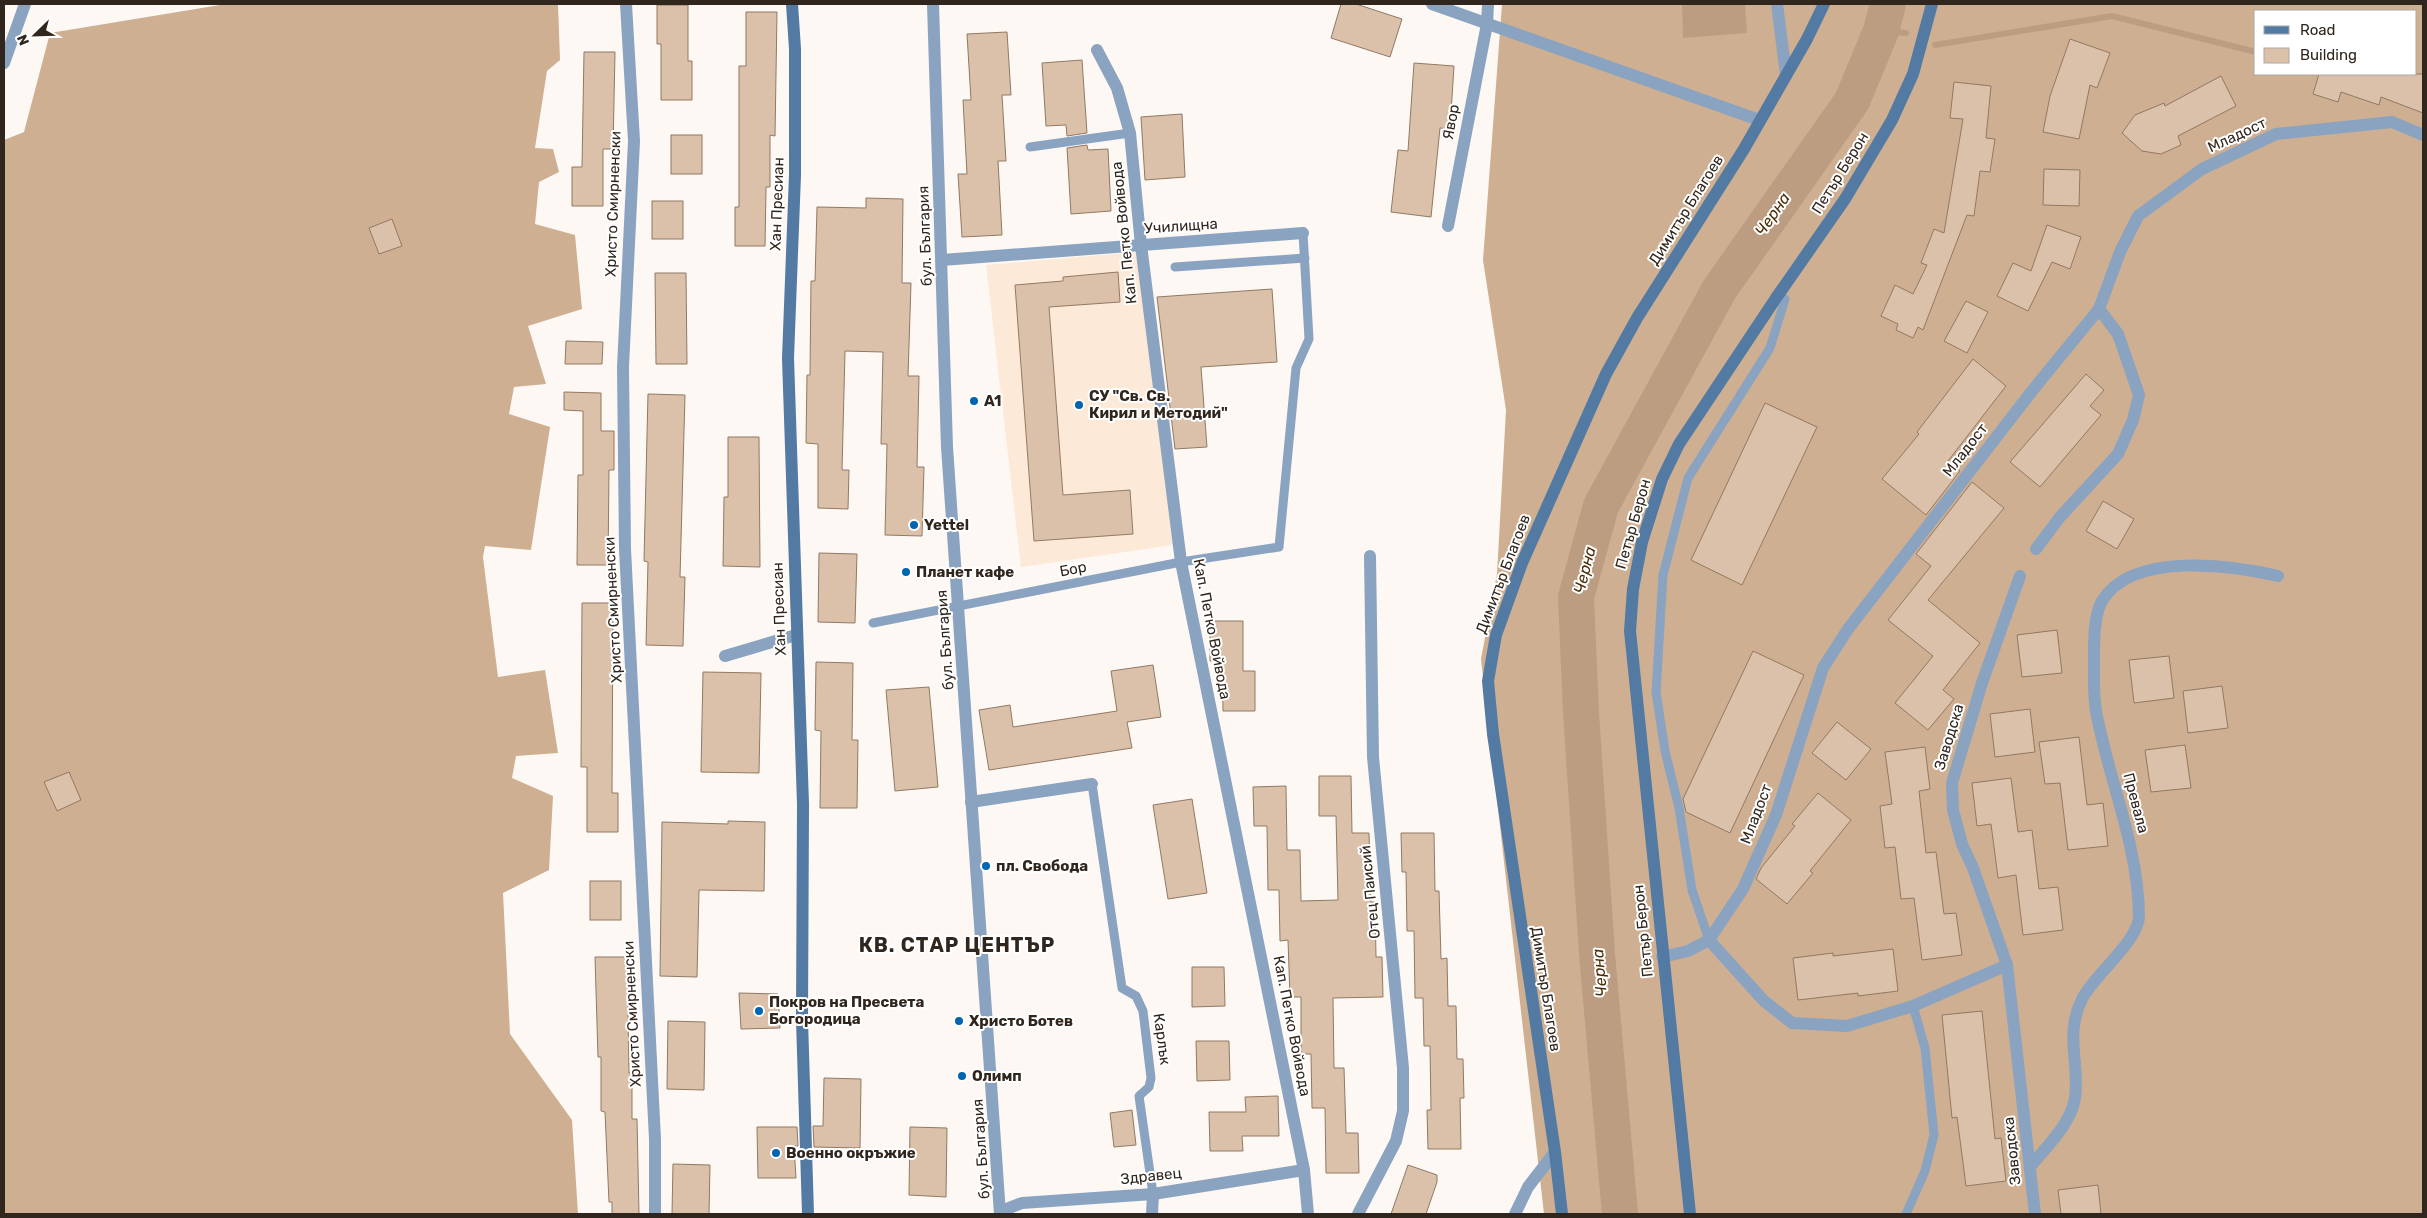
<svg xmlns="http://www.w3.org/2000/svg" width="2427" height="1218" font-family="Rubik,sans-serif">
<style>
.built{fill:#fde9d7}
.forest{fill:#cfaf91;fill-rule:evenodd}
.water{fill:#bd9d81}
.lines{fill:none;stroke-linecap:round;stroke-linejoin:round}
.stream{stroke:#bd9d81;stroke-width:6}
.river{stroke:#bd9d81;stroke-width:36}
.building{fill:#dbc1a9;stroke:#917963}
.lane{stroke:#89a3c0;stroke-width:9}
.street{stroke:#89a3c0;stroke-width:12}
.secondary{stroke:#527aa3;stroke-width:12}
.poi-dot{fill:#0065b1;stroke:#fff;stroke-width:2}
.labels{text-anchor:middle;stroke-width:4;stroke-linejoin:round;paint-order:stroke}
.street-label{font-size:15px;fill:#30261d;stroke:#fff}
.poi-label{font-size:15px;font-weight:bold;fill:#30261d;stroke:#fff;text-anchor:start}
.water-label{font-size:16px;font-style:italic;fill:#4c2c06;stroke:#fff}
.district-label{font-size:20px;font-weight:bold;letter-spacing:1px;fill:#30261d;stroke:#fff}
</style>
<rect width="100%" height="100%" fill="#fdf8f3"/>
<path class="built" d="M1138,252L1173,545L1021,567L986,265Z"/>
<g class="forest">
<path d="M226,4H558L560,60L547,71L535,148L553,149L559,172L539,182L535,224L575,235L582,309L528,326L546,384L514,387L509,414L550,427L531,550L485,546L483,557L498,677L545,670L558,753L516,756L512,778L553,796L549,870L503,893L510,1034L572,1120L578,1214H4V140L24,132L50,33Z"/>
<path d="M1502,4H2423V1214H1544L1481,659L1497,574L1506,410L1483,260ZM2256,11H2416V74H2256Z"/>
</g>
<path class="water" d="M1682,4H1745L1747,33L1683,38Z"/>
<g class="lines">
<g class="stream">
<path d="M1881,31L1906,33"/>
<path d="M1935,45L2112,16L2256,52"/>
</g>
<path class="river" d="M1620,1214L1597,954L1581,713L1576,597L1601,506L1719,290L1852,101L1881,31L1888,4"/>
</g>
<g class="building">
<path d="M1341,4H1356L1402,19L1390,57L1331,38Z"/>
<path d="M657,5H688V61H692V100H661V44H657Z"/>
<path d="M746,12H777L775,136L770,135V187H766L765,246H735V207H739V66H746Z"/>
<path d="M1007,32L1011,95H1002L1006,161H998L1002,235L962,237L958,174H967L963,100H971L967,34Z"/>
<path d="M2070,39L2110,53L2097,88L2090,85L2079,139L2043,132L2050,96Z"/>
<path d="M584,52H615L613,149H603V206H572V167H582Z"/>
<path d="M1082,60L1087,133L1067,136L1066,125L1046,126L1042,63Z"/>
<path d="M1414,63L1454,66L1450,129L1440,128L1431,217L1391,212L1398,150L1408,151Z"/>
<path d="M2319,74H2423V113L2381,97L2379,105L2341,92L2338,102L2313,94Z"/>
<path d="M2221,76L2236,106L2178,136L2181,145L2161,154L2142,151L2122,133L2135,115L2164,103L2165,106Z"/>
<path d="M1954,82L1991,86L1986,138L1995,139L1990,172L1980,171L1974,216L1967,215L1923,330L1918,327L1913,338L1896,330L1898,324L1881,316L1895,285L1913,294L1927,265L1921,263L1934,229L1944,233L1963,119L1950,118Z"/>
<path d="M1182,114L1185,177L1145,180L1141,117Z"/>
<rect x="671" y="135" width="31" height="39"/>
<path d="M1087,145L1088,150L1108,149L1111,211L1071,214L1067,148Z"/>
<path d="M2044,169L2080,170L2079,206L2043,205Z"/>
<path d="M866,198L903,199L902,283H911L908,376H919L917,467H924L922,536L885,535L887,444H881L883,352L845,351L842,470H849L848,509L818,508V444L806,443L807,375H810L811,281H815L817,207L866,208Z"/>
<rect x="652" y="201" width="31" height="38"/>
<path d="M392,219L402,246L379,254L369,228Z"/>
<path d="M2047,225L2081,237L2070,269L2052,262L2028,311L1997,296L2013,263L2031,271Z"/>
<path d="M1118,272L1120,302L1049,307L1063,495L1130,490L1133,534L1034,541L1015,285L1063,281V277Z"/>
<path d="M655,273H686L687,364H656Z"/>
<path d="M1272,289L1277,362L1201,367L1207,447L1175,449L1157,297Z"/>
<path d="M1966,301L1988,312L1967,353L1944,341Z"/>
<path d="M566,341L603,342L602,364H565Z"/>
<path d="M1973,359L2006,386L1948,461L1960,471L1926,515L1882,479L1919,434L1917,432Z"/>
<path d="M2086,374L2104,390L2090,406L2101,415L2040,487L2010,462Z"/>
<path d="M564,392L601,393V431H614V470H609L608,565H577L578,475H583V411L564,410Z"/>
<path d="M648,394L685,395L680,577H685L683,646L646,645L648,562L644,561Z"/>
<path d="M1765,403L1817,427L1742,585L1691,560Z"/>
<path d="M728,437H759L760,567L723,566L724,497H728Z"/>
<path d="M1972,482L2004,508L1928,600L1980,643L1943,690L1954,699L1928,730L1895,703L1933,656L1888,620L1931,566L1916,554Z"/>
<path d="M2103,501L2134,519L2117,549L2086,531Z"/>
<path d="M819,553L857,554L855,623L818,622Z"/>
<path d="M582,603H613L612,793H618V832H587V767H581Z"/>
<path d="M1210,621H1243V671H1255V711H1223L1222,660L1210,661Z"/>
<path d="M2057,630L2062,673L2022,677L2017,635Z"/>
<path d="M1753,651L1804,675L1730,833L1686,812L1683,799Z"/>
<path d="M2169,656L2174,698L2134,703L2129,660Z"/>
<path d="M816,662L853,663L852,740H858L857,808H820L821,731L815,730Z"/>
<path d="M1153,665L1161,717L1127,722L1132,748L989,770L979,710L1010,705L1013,727L1117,711L1111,671Z"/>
<path d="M703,672L761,673L759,773L701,772Z"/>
<path d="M2222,686L2228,728L2188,733L2183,691Z"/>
<path d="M929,687L938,787L895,791L886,690Z"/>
<path d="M2030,709L2035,752L1995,757L1990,714Z"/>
<path d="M1837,722L1871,749L1846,780L1812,753Z"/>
<path d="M2079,737L2087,805L2103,803L2108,846L2068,850L2060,783L2045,784L2039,742Z"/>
<path d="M2185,745L2191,788L2151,792L2145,750Z"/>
<path d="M1925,747L1930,789L1919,791L1926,853L1936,852L1944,914L1956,913L1962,955L1922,960L1914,898L1901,899L1895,847L1885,848L1880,806L1892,804L1885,752Z"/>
<path d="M69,772L81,800L57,811L44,782Z"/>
<path d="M1319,776H1351L1352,833H1369L1371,902H1375L1376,957H1382L1383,997L1333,998L1334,1068H1344L1346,1133H1358L1359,1173H1326L1325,1108H1312L1311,1054H1301V997H1290L1288,940L1280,941L1279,890H1268L1267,826H1254L1253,787L1286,786L1287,850H1300L1301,901L1338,900L1336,816H1319Z"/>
<path d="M2011,778L2018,832L2032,830L2039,889L2058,887L2063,930L2023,935L2016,875L1998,878L1991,824L1977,826L1972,783Z"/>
<path d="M1818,793L1851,820L1810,871L1813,873L1787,904L1756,879L1761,868L1795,826L1792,824Z"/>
<path d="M1192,799L1207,893L1168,899L1153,805Z"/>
<path d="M728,821L765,822L764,891L699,890L697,977L660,976L662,822L728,824Z"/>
<path d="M1401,833H1434L1435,891H1439L1441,959L1447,958L1448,1006H1456L1457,1059H1463L1464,1098H1460L1461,1149H1428L1427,1110H1431L1430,1046H1424L1423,998H1415L1414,931H1407L1406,872H1402Z"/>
<rect x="590" y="881" width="31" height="39"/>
<path d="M1893,949L1898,991L1858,996V993L1798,1000L1793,958L1833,953V956Z"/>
<path d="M595,957H627L629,1073H632V1119H637L639,1214H612V1202H609L605,1112L601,1111V1057H598Z"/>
<path d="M1192,967H1224L1225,1006L1192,1007Z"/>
<path d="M739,993L778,994L780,1028L741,1029Z"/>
<path d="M1982,1011L1995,1139L2001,1138L2006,1181L1966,1186L1957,1117L1952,1118L1942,1015Z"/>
<path d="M668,1021L705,1022L704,1090L667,1089Z"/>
<path d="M1196,1041H1229L1230,1080L1197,1081Z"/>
<path d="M824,1078L861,1079L860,1148L814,1147L813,1126H823Z"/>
<path d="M1278,1096L1279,1136H1242L1243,1151H1210L1209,1112H1246L1245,1097Z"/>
<path d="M1132,1110L1136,1145L1114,1147L1110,1113Z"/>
<path d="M757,1127H797L798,1146H794L796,1178H758Z"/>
<path d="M910,1127L947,1128L946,1197L909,1195Z"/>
<path d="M673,1164L710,1165L709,1214H672Z"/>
<path d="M1408,1165L1437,1175V1182L1426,1214H1391Z"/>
<path d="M2098,1185L2101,1214H2061L2058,1190Z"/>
</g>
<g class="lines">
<g class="lane">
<path d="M1030,147L1130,133"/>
<path d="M1175,267L1305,258"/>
<path d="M873,623L1181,562L1279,547L1296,368L1309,339L1303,233"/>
<path d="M1092,784L1122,988L1136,996L1143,1011L1151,1078L1149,1087L1139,1096L1153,1194"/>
<path d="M1709,940L1692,890L1679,808L1665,751L1656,692L1663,575L1688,478L1770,348L1785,299"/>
<path d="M1906,1214L1925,1171L1934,1135L1925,1048L1913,1006"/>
</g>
<g class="street">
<path d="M626,4L634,141L623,367L625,549L655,1139V1214"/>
<path d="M933,4L947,447L1000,1214"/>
<path d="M1432,4L1759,120"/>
<path d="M1777,4L1786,75"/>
<path d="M1097,50L1117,88L1130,133L1141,245L1181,562L1304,1170L1308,1214"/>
<path d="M4,63L25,4"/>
<path d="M1448,226L1487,24L1488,4"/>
<path d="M942,260L1303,233"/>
<path d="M2036,549L2060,517L2118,454L2133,420L2139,395L2118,334L2099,309"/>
<path d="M2020,576L1982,683L1952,783L1953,810L1962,844L1973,868L2007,965L2035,1214"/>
<path d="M725,656L796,635"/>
<path d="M971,802L1092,784"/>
<path d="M1709,940L1764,1001L1792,1023L1847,1026L1913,1006L2007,965"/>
<path d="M1662,957L1688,951L1709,940L1743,889L1776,815L1823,668L1848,629L2032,391L2099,309L2120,252L2138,216L2202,169L2276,134L2392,122L2423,135"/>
<path d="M2030,1167C2046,1147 2071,1124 2075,1098C2080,1062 2064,1036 2082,999C2094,975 2140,940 2139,915C2138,846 2110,783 2097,716C2093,699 2094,681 2094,664C2094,646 2093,617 2102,601C2132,551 2231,565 2278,576"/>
<path d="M1001,1211L1022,1203L1153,1194L1304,1170"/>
<path d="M1152,1214L1153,1194"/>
<path d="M1358,1214L1396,1141L1403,1111V1068L1373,757L1370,556"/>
<path d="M1515,1214L1528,1187L1555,1152"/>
</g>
<g class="secondary">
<path d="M792,4L795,49V175L788,358L803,804L802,1020L808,1214"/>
<path d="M1562,1214L1555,1152L1493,734L1488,681L1496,635L1522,563L1606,374L1637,318L1744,149L1807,39L1824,4"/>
<path d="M1690,1214L1630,631L1633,589L1642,542L1662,479L1679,444L1776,298L1845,199L1892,120L1913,74L1932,4"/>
</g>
</g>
<g class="poi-dot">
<circle cx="974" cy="401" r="5"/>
<circle cx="1079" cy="405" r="5"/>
<circle cx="914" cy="525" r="5"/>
<circle cx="906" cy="572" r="5"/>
<circle cx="986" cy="866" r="5"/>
<circle cx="759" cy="1011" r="5"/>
<circle cx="959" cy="1021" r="5"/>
<circle cx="962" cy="1076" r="5"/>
<circle cx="776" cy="1153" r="5"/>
</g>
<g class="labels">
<g class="street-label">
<text transform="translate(1451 122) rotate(-79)" y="5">Явор</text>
<text transform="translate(2237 135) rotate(-25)" y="5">Младост</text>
<text transform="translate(1840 173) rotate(-58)" y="5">Петър Берон</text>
<text transform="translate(613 204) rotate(-88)" y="5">Христо Смирненски</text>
<text transform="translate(777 204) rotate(-88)" y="5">Хан Пресиан</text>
<text transform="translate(1686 210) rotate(-58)" y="5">Димитър Благоев</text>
<text transform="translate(1181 226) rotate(-4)" y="5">Училищна</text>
<text transform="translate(1124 233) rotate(-96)" y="5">Кап. Петко Войвода</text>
<text transform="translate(925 236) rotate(-92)" y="5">бул. България</text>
<text transform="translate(1965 450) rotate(-52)" y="5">Младост</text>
<text transform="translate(1633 524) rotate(-74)" y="5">Петър Берон</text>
<text transform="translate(1073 569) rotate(-11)" y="5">Бор</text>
<text transform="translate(1503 574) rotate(-69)" y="5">Димитър Благоев</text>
<text transform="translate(779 609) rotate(-92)" y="5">Хан Пресиан</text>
<text transform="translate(613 610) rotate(-93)" y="5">Христо Смирненски</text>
<text transform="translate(1212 629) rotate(79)" y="5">Кап. Петко Войвода</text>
<text transform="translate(945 640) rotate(-94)" y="5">бул. България</text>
<text transform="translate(1949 737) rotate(-73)" y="5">Заводска</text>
<text transform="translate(2136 803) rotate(75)" y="5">Превала</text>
<text transform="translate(1756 814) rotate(-69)" y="5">Младост</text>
<text transform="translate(1370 892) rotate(-96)" y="5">Отец Паисий</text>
<text transform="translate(1643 931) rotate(-96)" y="5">Петър Берон</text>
<text transform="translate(1546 989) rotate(81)" y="5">Димитър Благоев</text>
<text transform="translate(632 1014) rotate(-93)" y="5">Христо Смирненски</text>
<text transform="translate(1292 1026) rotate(79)" y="5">Кап. Петко Войвода</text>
<text transform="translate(1162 1039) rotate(82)" y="5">Карлък</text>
<text transform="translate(981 1149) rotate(-94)" y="5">бул. България</text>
<text transform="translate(2012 1151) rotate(-96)" y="5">Заводска</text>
<text transform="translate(1151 1176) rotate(-6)" y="5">Здравец</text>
</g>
<g class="poi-label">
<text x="1089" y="401">СУ "Св. Св.<tspan x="1089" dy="17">Кирил и Методий"</tspan></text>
<text x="984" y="406">A1</text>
<text x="924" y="530">Yettel</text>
<text x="916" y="577">Планет кафе</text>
<text x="996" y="871">пл. Свобода</text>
<text x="769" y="1007">Покров на Пресвета<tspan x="769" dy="17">Богородица</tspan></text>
<text x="969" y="1026">Христо Ботев</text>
<text x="972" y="1081">Олимп</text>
<text x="786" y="1158">Военно окръжие</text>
</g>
<g class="water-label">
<text transform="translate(1772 214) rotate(-55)" y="6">Черна</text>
<text transform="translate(1584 570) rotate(-76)" y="6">Черна</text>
<text transform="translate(1599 973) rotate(-95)" y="6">Черна</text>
</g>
<g class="district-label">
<text x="957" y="952">КВ. СТАР ЦЕНТЪР</text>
</g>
</g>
<rect width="2427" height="1218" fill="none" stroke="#30261d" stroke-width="10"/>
<rect x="2254" y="10" width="162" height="65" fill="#ffffff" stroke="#aca8a5"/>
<rect x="2264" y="26" width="25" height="8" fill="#527aa3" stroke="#aca8a5"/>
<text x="2300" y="35" font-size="15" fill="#30261d">Road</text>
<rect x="2264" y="48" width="25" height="15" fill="#dbc1a9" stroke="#aca8a5"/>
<text x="2300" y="60" font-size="15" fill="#30261d">Building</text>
<g transform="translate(35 35) rotate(247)" stroke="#ffffff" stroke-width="4" paint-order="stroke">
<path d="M0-4L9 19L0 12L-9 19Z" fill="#30261d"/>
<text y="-8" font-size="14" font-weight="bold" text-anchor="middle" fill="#30261d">N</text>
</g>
</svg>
